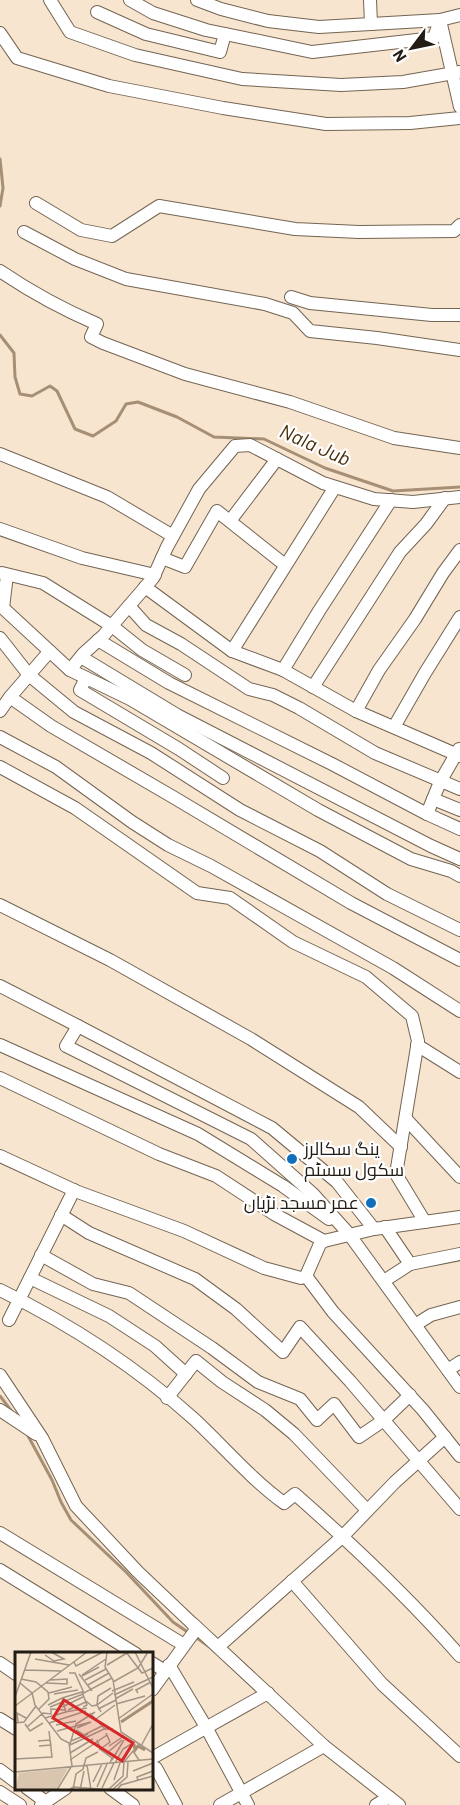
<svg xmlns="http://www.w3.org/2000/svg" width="460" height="1805" font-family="Barlow,Cairo,sans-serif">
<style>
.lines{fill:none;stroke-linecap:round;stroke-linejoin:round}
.stream{stroke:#a78f75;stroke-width:3}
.street-casing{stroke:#746452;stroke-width:14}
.street{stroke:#fff;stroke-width:12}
.poi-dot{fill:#116fbb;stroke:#fff;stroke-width:2}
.labels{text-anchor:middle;stroke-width:4.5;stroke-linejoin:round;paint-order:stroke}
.poi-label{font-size:18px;fill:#221c14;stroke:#fff;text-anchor:start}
.water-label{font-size:20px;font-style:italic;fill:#472d09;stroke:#fff}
.inset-river{fill:none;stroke:#a78f75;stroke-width:3}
.inset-road{fill:none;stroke:#a29585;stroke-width:1.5}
.view{fill:#d62828;fill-opacity:0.15;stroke:#d62828;stroke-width:3}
.inset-edge{fill:none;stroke:#221c14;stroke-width:3}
</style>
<rect width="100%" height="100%" fill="#f7e5d0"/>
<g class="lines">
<g class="stream">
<path d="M0,159L3,188L0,206"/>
<path d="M0,335L14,353L15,377L20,394L32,396L50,386L57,391L75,429L93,436L116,421L126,404L138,402L177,417L214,437L264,439L325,468L393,491L460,487"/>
<path d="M0,1396L13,1413"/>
<path d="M27,1434L52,1480L61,1502L71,1520L126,1572L173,1622L189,1633"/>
<path d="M194,1636L211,1648"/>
</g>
<g class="street-casing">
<g id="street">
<path d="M50,0L70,32L135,55L242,79L341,85L403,82L460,72"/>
<path d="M130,0L153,13L206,30L312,52L434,38L440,20L460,15"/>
<path d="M197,0L221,9L268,21L319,27L440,20L460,107"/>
<path d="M370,0L371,24"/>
<path d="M97,12L146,34L220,52L225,34"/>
<path d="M0,33L17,58L109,86L223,108L326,124L410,123L460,118"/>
<path d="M36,203L81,230L112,236L159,206L295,229L359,232L454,231L460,225"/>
<path d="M24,232L75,259L126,279L265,304L293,313L310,331L377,338L460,350"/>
<path d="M0,271C31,292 62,309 97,324L91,337L103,343L185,374L290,402L394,438L460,448"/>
<path d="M291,297L310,303L432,315H460"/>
<path d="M0,454L107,497L173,536"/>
<path d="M230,521L277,459"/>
<path d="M0,529L82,558L155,575"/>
<path d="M162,558L185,567L217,511L285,565"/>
<path d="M2,573L43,583L112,626L142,650L185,675"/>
<path d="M7,575L3,608L70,670L130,699L318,810L411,859L451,871L460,876"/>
<path d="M145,587L232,651L283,670L356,711L460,756"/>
<path d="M129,606L146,625L181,644L249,689L273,695L299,708L375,753L460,789"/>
<path d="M0,638L29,675L74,712L151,753L240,810L320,851L387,894L460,930"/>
<path d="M98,640L169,683L332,764L427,814L460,829"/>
<path d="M232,651L335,487"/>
<path d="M81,657L177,715L431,846L460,859"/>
<path d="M70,670L83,654L103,636L153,578L167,547L199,489L235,446L250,445L323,483L374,499L413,502L460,497"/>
<path d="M283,670L319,611L391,500"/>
<path d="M86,678L80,690L179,749L223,778"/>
<path d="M313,687L400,552L426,524L445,498"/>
<path d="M10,697L51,726L173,797L351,903L460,960"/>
<path d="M0,711L10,697L49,652"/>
<path d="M356,711L379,670L415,619L443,573L460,550"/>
<path d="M394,727L425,673L460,617"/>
<path d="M0,737L56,767L132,822L168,845L211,866L393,968L460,1011"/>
<path d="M0,767L75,808L197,893L230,898L293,942L366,977L412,1016L418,1041L396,1174L425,1222"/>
<path d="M433,799L460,810"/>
<path d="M427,814L440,782L459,749"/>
<path d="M0,905L110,960L251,1039L359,1107L401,1147"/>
<path d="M0,986L78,1026"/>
<path d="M0,1045L198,1134L283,1186L329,1219"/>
<path d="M417,1045L460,1072"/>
<path d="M0,1078L159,1154L216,1176L274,1214L324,1241"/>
<path d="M406,1119L460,1177"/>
<path d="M0,1156L78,1192L184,1231L264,1268L301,1278L306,1276L320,1244L324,1241L374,1229L460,1217"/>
<path d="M61,1215L89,1233L195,1279L236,1309L283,1352L300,1327L350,1381L460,1509"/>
<path d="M385,1227L410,1264L460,1254"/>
<path d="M374,1229L337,1182L272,1128L78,1026L66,1046L251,1139L313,1194L349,1234L460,1387"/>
<path d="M41,1255L93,1284L129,1293L212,1348L258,1382L300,1399L317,1420L334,1404L359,1437L384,1420L410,1395"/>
<path d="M306,1276L333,1312L423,1410L460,1456"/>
<path d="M30,1278L109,1316L155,1346L186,1374"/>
<path d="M384,1281L410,1264"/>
<path d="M0,1290C70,1324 136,1367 194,1419C224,1447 251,1479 284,1503L295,1494C353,1545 409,1598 460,1656"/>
<path d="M9,1320L74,1190"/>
<path d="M415,1325L431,1315L460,1307"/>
<path d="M448,1370L460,1362"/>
<path d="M0,1375L42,1438L76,1506L138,1572L197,1628L152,1690"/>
<path d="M167,1398L196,1361L222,1382L265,1410L294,1434L367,1510"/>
<path d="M0,1410L36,1434"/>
<path d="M0,1533L184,1645"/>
<path d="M0,1570L136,1654"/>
<path d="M292,1581L382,1684L460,1756"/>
<path d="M193,1624L324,1746L399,1805"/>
<path d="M218,1647L342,1537L395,1482L445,1437"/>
<path d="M0,1663L16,1674"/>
<path d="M152,1663L165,1671"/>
<path d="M169,1665L206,1727L248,1805"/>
<path d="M0,1719L16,1729"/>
<path d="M152,1758L268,1693"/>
<path d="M152,1767L156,1768L176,1805"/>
<path d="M0,1770L16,1782"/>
<path d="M27,1788L46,1802"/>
<path d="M110,1788L133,1805"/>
<path d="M0,1792L20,1805"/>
<path d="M41,1805L66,1788"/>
<path d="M220,1805L324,1746"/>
<path d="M376,1805L389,1797"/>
</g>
</g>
<use href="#street" class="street"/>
</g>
<g class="poi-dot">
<circle cx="292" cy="1159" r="6"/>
<circle cx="371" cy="1203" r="6"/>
</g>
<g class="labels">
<g class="poi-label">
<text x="304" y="1155">ینگ سکالرز<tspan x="304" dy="21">سکول سسٹم</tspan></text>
<text x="359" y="1209" text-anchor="end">عمر مسجد نڑیاں</text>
</g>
<g class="water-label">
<text transform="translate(315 445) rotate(24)" y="7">Nala Jub</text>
</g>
</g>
<g transform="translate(15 1652)">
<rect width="138" height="138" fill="#f7e5d0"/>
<path d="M53,116L41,138L0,137L4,121Z" fill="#dac5af"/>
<path class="inset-river" d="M106,70L138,49M119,92L120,98L123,94L130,98"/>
<path class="inset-road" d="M92,0L90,15L98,28L106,80L138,101M111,0L127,21L138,16M120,0L138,36M30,3L39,9L49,7L36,0M20,7L54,13M59,10L61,14L88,0M92,13L112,1M10,18L46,19M54,21H60L69,41L97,26M64,22L77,39M67,23L91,7M67,24L84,15M6,27L21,30L33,40L34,47L24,57M35,28L53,27M70,28L91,17M98,30L123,16L133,0M5,31L17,41L20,53L46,87L54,91L57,114M31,31L52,32V27M73,33L94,21M97,39L119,30M34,41L57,35M123,41L121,38L136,30M39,42L63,38M99,43L138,25M0,45L16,0M47,46L67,40L72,53L68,55M100,47L118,37M71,49L77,54L82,53L83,44L96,36M101,52L130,44M33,53L47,46L51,60L72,56M0,54L72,0M35,55L68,42M47,55L68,45M83,57L101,48M53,58L71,50M86,60L82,53L98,41M75,61L91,78M30,66L51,60M81,67L100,53M103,67L138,42M3,70L2,61L11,66M0,71L9,70L21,54M34,71L71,59M10,72L15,79L28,71M41,73L61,69M12,75L28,61L36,62V57L50,58M61,78L69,83L89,73M42,79L76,70L62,76M82,88L86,98L97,106L95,111M23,89L35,88L36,93L24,94M56,89L73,82M55,92L61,72L80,60M55,93L89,77H98M94,94L109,84M126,94L138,72M84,98L95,90L91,81M55,101L78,87M91,102L107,88M102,106L106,108L115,97M0,107L37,105L34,79M55,108L92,83M97,108L109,88M109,110L118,99L124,108M100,111L108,97L118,91M72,113L76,138M118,119L138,111M0,120L138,107M99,128L105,111M123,129L122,125L138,119M78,130L87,112M82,135L92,112M87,136L99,111M94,137L108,124L109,110M42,138L56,115M54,138L58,135L98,138M58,138L61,122L68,117L71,106L83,100M65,138L69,119M97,138L112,125L113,110M102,138L106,133L138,124"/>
<path class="view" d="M49,48L118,91L107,109L38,66Z"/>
<rect width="138" height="138" class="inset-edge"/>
</g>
<g transform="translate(412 48) rotate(238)" stroke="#ffffff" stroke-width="4.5" paint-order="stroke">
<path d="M0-4.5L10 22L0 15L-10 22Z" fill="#221c14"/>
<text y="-9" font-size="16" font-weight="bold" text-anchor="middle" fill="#221c14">N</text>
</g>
</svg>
